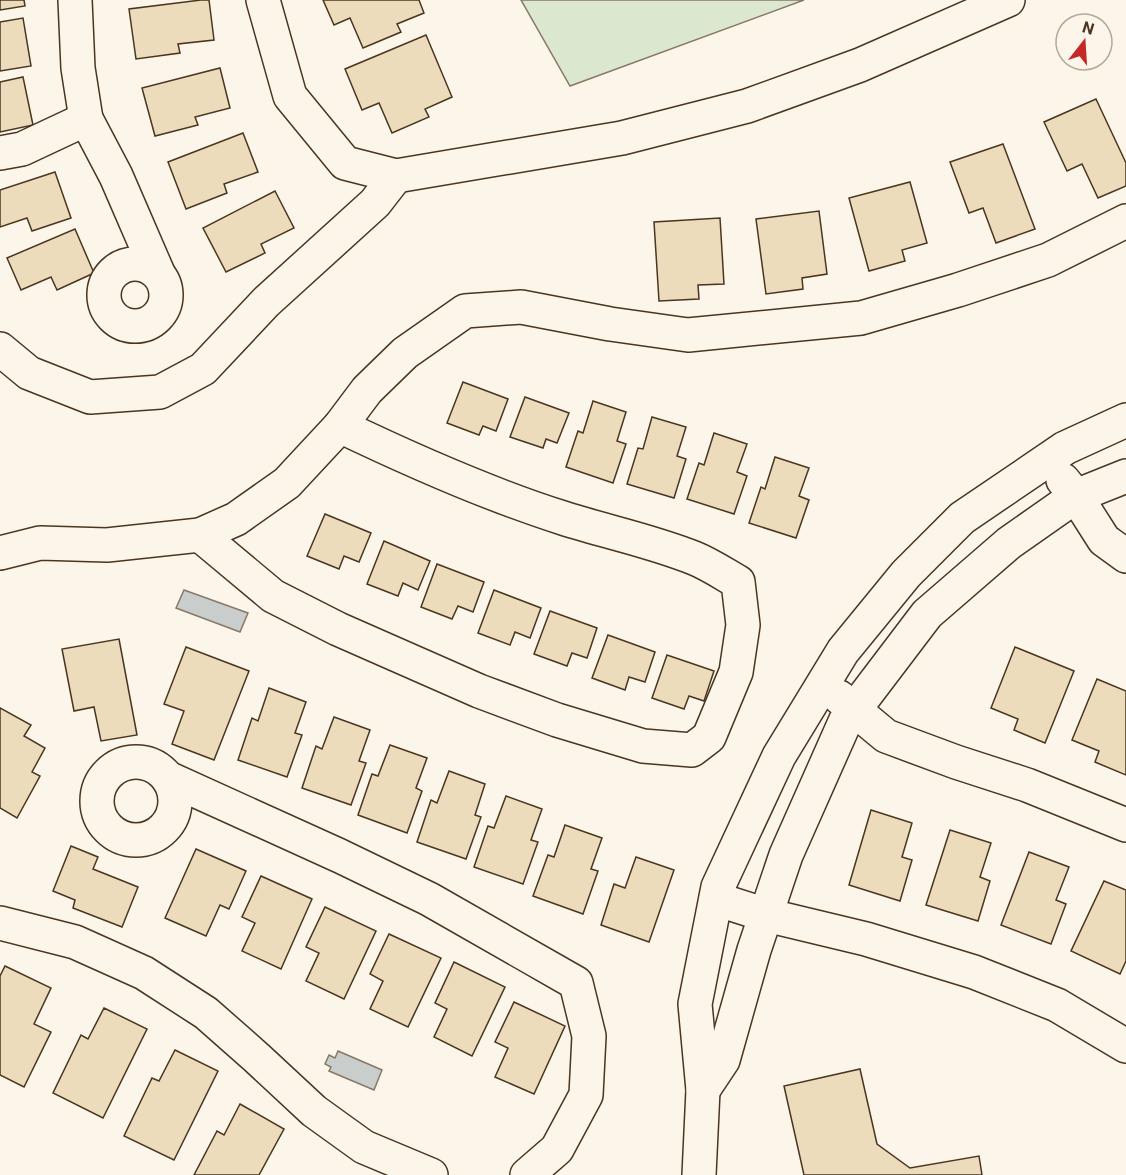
<svg xmlns="http://www.w3.org/2000/svg" width="1126" height="1175" font-family="Roboto,sans-serif">
<style>
.green{fill:#dce7d0;stroke:#887966;stroke-width:1.5}
.water{fill:#c9cecd;stroke:#887966;stroke-width:1.5}
.building{fill:#ecdcbc;stroke:#4a3520;stroke-width:1.5}
.lines{fill:none;stroke-linecap:round;stroke-linejoin:round}
.minor-casing{stroke:#4a3520;stroke-width:36}
.minor{stroke:#fbf6e9;stroke-width:33}
</style>
<rect width="100%" height="100%" fill="#fbf6e9"/>
<path class="green" d="M521,0H804L570,86Z"/>
<g class="water">
<path d="M184,590L248,613L240,632L176,608Z"/>
<path d="M338,1051L382,1070L374,1090L329,1071L331,1067L325,1064L329,1055L335,1058Z"/>
</g>
<g class="building">
<path d="M0,0H24L25,6L0,10Z"/>
<path d="M201,0H209L214,40L178,44L180,53L136,59L129,9Z"/>
<path d="M323,0H419L424,13L397,24L401,32L363,48L350,18L334,25Z"/>
<path d="M23,18L31,66L0,71V22Z"/>
<path d="M426,35L452,97L425,109L429,117L392,133L379,103L362,110L345,69Z"/>
<path d="M220,68L230,108L195,117L198,125L155,136L142,88Z"/>
<path d="M23,77L33,125L0,132V82Z"/>
<path d="M1096,99L1126,163V186L1098,198L1082,164L1067,171L1044,122Z"/>
<path d="M243,133L258,172L224,184L227,193L186,209L168,162Z"/>
<path d="M1003,144L1035,229L996,243L983,208L969,213L950,162Z"/>
<path d="M55,172L71,218L32,231L27,218L0,227V190Z"/>
<path d="M910,182L927,243L902,250L905,261L869,271L849,198Z"/>
<path d="M275,191L294,228L261,244L265,253L226,272L203,228Z"/>
<path d="M819,211L827,274L802,278L803,289L766,294L756,219Z"/>
<path d="M720,218L724,284L698,285L699,299L659,301L654,222Z"/>
<path d="M75,229L94,273L57,290L51,277L21,290L7,258Z"/>
<path d="M463,382L508,399L496,431L483,426L479,435L447,423Z"/>
<path d="M525,397L569,413L557,443L546,439L543,448L510,437Z"/>
<path d="M593,401L626,412L617,441L626,444L613,483L566,467L578,431L583,433Z"/>
<path d="M652,417L686,427L677,456L686,459L674,498L627,484L638,448L643,449Z"/>
<path d="M714,433L747,444L737,472L747,476L734,514L687,499L699,463L704,465Z"/>
<path d="M775,457L809,468L799,496L809,500L796,538L749,523L761,487L765,489Z"/>
<path d="M325,514L371,533L359,562L344,556L339,569L307,556Z"/>
<path d="M384,541L430,561L418,590L403,583L398,596L367,584Z"/>
<path d="M437,564L484,582L473,612L458,606L452,619L421,607Z"/>
<path d="M494,590L541,608L530,638L515,632L510,645L478,633Z"/>
<path d="M550,611L597,628L587,658L572,653L567,666L534,654Z"/>
<path d="M608,635L655,652L645,682L629,677L625,690L592,678Z"/>
<path d="M119,639L137,735L101,741L94,707L74,711L62,649Z"/>
<path d="M186,647L249,671L214,760L172,744L184,711L164,704Z"/>
<path d="M1015,647L1074,671L1045,743L1014,730L1018,719L991,708Z"/>
<path d="M667,655L714,671L704,701L689,696L684,709L652,698Z"/>
<path d="M1097,679L1126,691V775L1095,762L1099,751L1072,740Z"/>
<path d="M269,688L306,702L295,733L302,735L287,777L238,760L252,718L258,721Z"/>
<path d="M0,708L31,725L24,736L45,748L32,772L40,776L17,818L0,808Z"/>
<path d="M334,717L370,730L359,761L366,763L351,805L302,788L316,746L322,749Z"/>
<path d="M390,745L427,758L416,788L422,791L407,833L358,815L372,774L378,776Z"/>
<path d="M449,771L485,784L475,815L481,817L466,859L417,842L431,800L437,803Z"/>
<path d="M506,796L542,809L531,840L538,842L523,884L474,867L488,826L494,828Z"/>
<path d="M871,810L912,823L902,857L912,860L900,901L849,885Z"/>
<path d="M565,825L602,838L591,869L598,871L583,914L533,896L548,855L554,857Z"/>
<path d="M950,830L991,843L980,877L990,881L978,921L926,905Z"/>
<path d="M71,846L98,857L93,869L138,887L122,927L73,908L75,900L53,891Z"/>
<path d="M196,849L246,871L229,909L220,905L206,936L165,918Z"/>
<path d="M1029,852L1069,867L1056,900L1066,904L1051,944L1001,925Z"/>
<path d="M636,857L674,870L649,942L601,925L614,884L625,888Z"/>
<path d="M261,876L312,899L281,969L242,951L255,923L242,917Z"/>
<path d="M1104,881L1126,890V961L1120,974L1071,951Z"/>
<path d="M325,907L376,931L344,999L306,981L319,953L306,947Z"/>
<path d="M389,934L441,958L408,1027L370,1009L383,981L370,974Z"/>
<path d="M454,962L505,987L472,1056L434,1037L447,1009L435,1003Z"/>
<path d="M5,966L51,988L34,1024L51,1032L24,1087L0,1075V976Z"/>
<path d="M514,1002L565,1026L534,1094L495,1077L508,1048L495,1042Z"/>
<path d="M104,1008L147,1029L103,1118L53,1093L81,1035L88,1039Z"/>
<path d="M175,1050L218,1071L174,1160L124,1136L152,1078L159,1081Z"/>
<path d="M860,1069L877,1144L910,1168L979,1156L982,1175H804L784,1086Z"/>
<path d="M240,1104L284,1129L259,1175H194L217,1131L224,1135Z"/>
</g>
<g class="lines">
<g class="minor-casing">
<g id="minor">
<path d="M75,0L78,68L86,119"/>
<path d="M263,0L290,96L345,163L396,176L622,138L747,106L860,65L1008,0"/>
<path d="M0,153L22,149L86,119L116,176L158,273"/>
<circle cx="135" cy="295" r="31"/>
<path d="M0,349L29,373L90,397L160,392L203,369L266,302L375,203L396,176"/>
<path d="M1063,480L1076,496L1104,540L1126,556"/>
<path d="M200,535L273,596L338,629L479,691L557,720L643,746L692,750L709,737L736,672L743,625L738,582C724,574 709,564 694,558C652,541 607,532 563,518C487,494 413,461 340,426"/>
<path d="M0,553L40,543L107,545L200,535L236,519L287,483L340,426L367,390L405,353L465,311L521,307L610,324L688,335L861,318L958,290L1048,260L1126,221"/>
<path d="M839,697L886,736L956,762L1027,785L1126,825"/>
<circle cx="136" cy="801" r="39"/>
<path d="M168,778L340,856L429,899L576,983L589,1036L586,1095L557,1149L527,1175"/>
<path d="M716,899L766,915L866,939L974,972L1057,1005L1126,1046"/>
<path d="M0,923L75,942L144,973L206,1013L257,1058L314,1111L364,1147L431,1175"/>
<path d="M703,1090L723,1060L754,950L786,855L845,722L927,614L1009,543L1076,496L1126,476"/>
<path d="M699,1175L703,1090L695,1004L718,887L779,756L843,651L906,574L962,518L1065,448L1126,420"/>
</g>
</g>
<use href="#minor" class="minor"/>
</g>
<g transform="translate(1084 42) rotate(17)"><circle r="28" fill="#fbf6e9" stroke="#b4a999" stroke-width="1.5"/>
<path d="M0-4.5L10 22L0 15L-10 22Z" fill="#c62828"/>
<text y="-9" font-size="16" font-weight="bold" text-anchor="middle" fill="#4a3520">N</text>
</g>
</svg>
